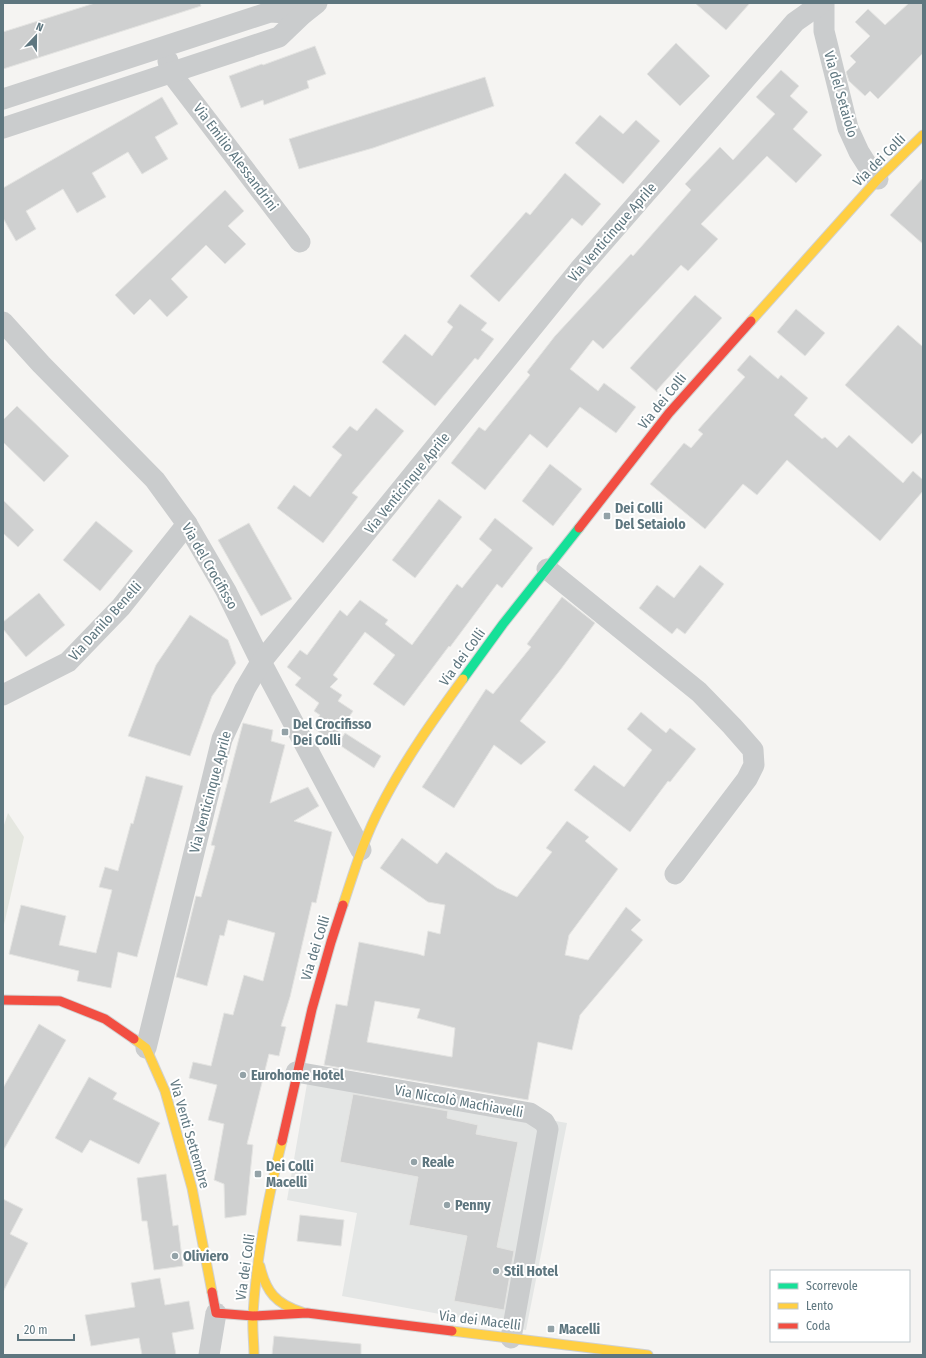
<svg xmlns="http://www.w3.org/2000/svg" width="926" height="1358" font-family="'Fira Sans Condensed',sans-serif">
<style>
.built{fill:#e4e6e5}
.green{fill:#e5e7e0}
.building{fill:#cfd0d0;stroke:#e4e4e2;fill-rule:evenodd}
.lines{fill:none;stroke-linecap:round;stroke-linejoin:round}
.fast-casing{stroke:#d0d1d1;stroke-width:11}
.slow-casing{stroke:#d0d1d1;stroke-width:11}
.jam-casing{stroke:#d0d1d1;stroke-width:11}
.street{stroke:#cacccd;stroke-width:21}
.fast{stroke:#16e098;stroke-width:9}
.slow{stroke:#ffcf43;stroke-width:9}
.jam{stroke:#f24e42;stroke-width:9}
.poi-dot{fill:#93a2a7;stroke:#fff;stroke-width:1.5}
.labels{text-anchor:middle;stroke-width:4;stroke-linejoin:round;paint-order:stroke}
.street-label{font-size:14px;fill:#5e767f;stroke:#fff}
.poi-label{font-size:14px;font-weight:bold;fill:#5e767f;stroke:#fff;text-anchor:start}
</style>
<rect width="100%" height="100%" fill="#f5f4f2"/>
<path class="built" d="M308,1078L567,1123L526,1330L342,1296L357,1213L287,1200Z"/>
<path class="green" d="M8,813L24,837L3,929V828Z"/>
<g class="building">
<path d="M95,3H200L201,6L3,69V32Z"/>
<path d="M695,3H750L726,30Z"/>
<path d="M909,3H923V53L878,99L870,91L865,96L849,81L846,72L856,62L850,56L870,36L855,22L868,9L885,25Z"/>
<path d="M676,43L710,76L680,106L647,74Z"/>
<path d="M315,46L326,74L307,81L309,88L264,105L263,100L241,108L229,76L262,64L263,65Z"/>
<path d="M781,70L799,86L790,96L808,112L793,129L822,155L796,183L767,156L701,224L718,239L688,271L681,265L603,349L593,340L570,369L598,391L604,383L636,407L616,433L580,407L547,448L530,434L485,490L451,463L479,427L485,431L530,375L527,372L555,336L631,254L633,256L691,190L685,184L720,147L733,160L775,114L756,97Z"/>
<path d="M485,77L494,106L373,148L299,169L289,139Z"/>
<path d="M162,97L178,124L155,137L168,159L142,174L128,152L92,173L106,197L77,213L63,189L26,211L36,229L16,241L3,218V188Z"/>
<path d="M600,115L623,134L636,120L660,141L623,184L575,143Z"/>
<path d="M565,173L601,204L582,226L572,218L499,302L470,276L526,212L530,215Z"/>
<path d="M923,178V244L890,215Z"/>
<path d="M225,190L244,211L228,226L246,244L225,264L206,245L171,279L188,297L167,317L150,299L134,315L115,295Z"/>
<path d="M695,295L722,318L657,390V392L630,368Z"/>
<path d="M460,304L487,323L481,330L494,339L478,360L475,358L435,406L382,362L405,334L432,356L453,327L447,322Z"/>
<path d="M796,309L825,333L805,356L777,332Z"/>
<path d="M898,325L923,347V432L912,444L845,385Z"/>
<path d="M750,355L778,379L781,375L808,398L794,415L822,439L825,437L837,448L849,435L903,483L913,471L923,480V491L880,541L787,460L757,495L743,484L705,529L650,484L684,443L691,448L703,434L698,430L745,377L737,370Z"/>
<path d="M17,406L69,456L44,482L3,442V420Z"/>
<path d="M376,408L404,431L352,493L358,497L323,543L277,508L294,485L310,497L342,455L332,447L350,426L357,431Z"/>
<path d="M550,464L582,489L553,526L522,501Z"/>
<path d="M439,499L462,517L415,578L392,560Z"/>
<path d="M3,500L34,530L18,547L3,533Z"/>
<path d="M495,518L533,548L502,588L497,584L450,647L449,646L404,706L373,684L395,655L365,632L333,675L338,679L330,687L342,695L338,701L353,711L333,741L312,727L320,715L314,711L319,703L295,685L301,678L287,667L300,650L307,655L340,610L347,616L360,600L388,620L385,624L412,645L457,584L462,588L492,550L479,539Z"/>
<path d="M96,521L133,551L100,591L63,560Z"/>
<path d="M249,523L292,599L261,616L218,540Z"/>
<path d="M700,565L724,584L685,634L677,628L672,634L639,608L657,585L674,598Z"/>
<path d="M39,593L65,625L26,657L3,629V622Z"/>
<path d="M562,597L595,623L561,669L520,721L546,742L521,765L494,745L454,808L422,787L486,689L493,694L531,647L527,644Z"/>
<path d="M190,615L228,640L236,663L212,696L190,756L128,736L156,665Z"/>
<path d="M641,712L666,733L670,728L696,749L670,782L668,781L630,832L574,790L594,765L624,787L652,750L627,729Z"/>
<path d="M243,723L273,730L271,741L285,745L270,803L308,787L319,806L294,821L332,832L316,903L312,902L290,997L281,1026L286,1027L279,1056L269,1054L247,1144L253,1145L246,1215L225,1218L224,1184L214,1180L224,1124L208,1120L217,1085L189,1078L193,1062L211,1066L224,1013L233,1015L244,975L263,981L275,933L228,920L224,936L220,935L207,986L176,977L196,896L201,897L215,846L211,845Z"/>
<path d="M345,733L381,756L374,768L338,744Z"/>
<path d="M146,776L183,786L137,957L118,952L111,988L77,981L79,971L9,954L21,905L66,916L59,945L96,953L112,890L99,887L105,867L118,871L131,823L133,824Z"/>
<path d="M567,821L589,837L585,841L618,869L569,935L565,955L588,960L626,907L641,920L631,930L643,940L580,1015L572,1050L538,1042L528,1100L324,1065L336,1004L347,1006L359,942L418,954L424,956L428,931L440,934L445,905L428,902L380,868L402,838L437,864L446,852L497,888L517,897L552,852L546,848ZM375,1001L420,1009L417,1018L455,1028L452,1057L367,1042Z"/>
<path d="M39,1024L66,1040L3,1151V1088Z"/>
<path d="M89,1077L117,1093L113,1099L160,1123L139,1164L90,1140L82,1153L55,1138Z"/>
<path d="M353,1094L448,1111L447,1118L478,1125L476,1134L518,1142L497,1247L514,1251L504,1310L454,1301L467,1236L409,1225L418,1177L340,1162Z"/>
<path d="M166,1174L173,1226L178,1225L183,1266L154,1270L147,1221H142L137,1178Z"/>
<path d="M3,1199L23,1209L10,1234L28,1243L3,1292Z"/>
<path d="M300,1215L344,1220L341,1246L297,1241Z"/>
<path d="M160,1278L165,1305L189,1301L194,1329L172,1333L176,1355H142L139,1338L91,1346L85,1315L135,1307L131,1283Z"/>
<path d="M274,1336L361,1344V1355H272Z"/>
</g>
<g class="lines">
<g class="fast-casing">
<path id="fast" d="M463,679L503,624L579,528"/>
</g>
<g class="slow-casing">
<g id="slow">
<path d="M751,321L878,179L923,135"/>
<path d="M343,905C354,872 364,838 381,806C404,761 433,720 463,679"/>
<path d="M134,1039L146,1048L165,1091L192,1188L212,1292"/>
<path d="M260,1266C266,1292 276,1304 302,1312"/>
<path d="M452,1331L648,1355"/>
<path d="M254,1355C254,1342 252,1328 253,1315C256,1257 268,1198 282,1141"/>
</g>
</g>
<g class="jam-casing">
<g id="jam">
<path d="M579,528L669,413L751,321"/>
<path d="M3,1000L60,1001L105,1019L134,1039"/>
<path d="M282,1141L312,1009L331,942L343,905"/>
<path d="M212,1292L216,1313L253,1316L307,1313L452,1331"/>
</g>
</g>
<g class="street">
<path d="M824,3V31L848,128L859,152L871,171L878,179"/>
<path d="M168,61L171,73L300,242"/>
<path d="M3,99L270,12L303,14"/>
<path d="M3,128L279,37L303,14L317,3"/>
<path d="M3,322L41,364L155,480L187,524L226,591L261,662L361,850"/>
<path d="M547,569L699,692L732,726L753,750L754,765L747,779L675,874"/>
<path d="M3,695L68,662L121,607L187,524"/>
<path d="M146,1048L222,739L245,689L261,662L579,270L795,22L822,3"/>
<path d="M296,1072L530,1113L544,1122L548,1129L511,1338"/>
<path d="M209,1355L216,1313"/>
</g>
<use href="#fast" class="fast"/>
<use href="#slow" class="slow"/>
<use href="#jam" class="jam"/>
</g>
<g class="poi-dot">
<rect x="603" y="512" width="8" height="8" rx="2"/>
<rect x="281" y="728" width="8" height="8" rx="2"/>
<circle cx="243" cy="1075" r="4"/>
<circle cx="414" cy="1162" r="4"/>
<rect x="254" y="1170" width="8" height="8" rx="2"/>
<circle cx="447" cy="1205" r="4"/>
<circle cx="175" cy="1256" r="4"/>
<circle cx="496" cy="1271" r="4"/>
<rect x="547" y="1325" width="8" height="8" rx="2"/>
</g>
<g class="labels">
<g class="street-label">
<text transform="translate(841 94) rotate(74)" y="5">Via del Setaiolo</text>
<text transform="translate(236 157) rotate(53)" y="5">Via Emilio Alessandrini</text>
<text transform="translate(879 160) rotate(-45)" y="5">Via dei Colli</text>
<text transform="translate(612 232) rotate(-49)" y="5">Via Venticinque Aprile</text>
<text transform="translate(662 401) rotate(-51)" y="5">Via dei Colli</text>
<text transform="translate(407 483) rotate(-51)" y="5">Via Venticinque Aprile</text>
<text transform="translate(210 566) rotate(60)" y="5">Via del Crocifisso</text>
<text transform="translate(105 621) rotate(-48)" y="5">Via Danilo Benelli</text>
<text transform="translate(462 657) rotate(-54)" y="5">Via dei Colli</text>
<text transform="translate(210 792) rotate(-75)" y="5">Via Venticinque Aprile</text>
<text transform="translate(315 948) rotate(-73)" y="5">Via dei Colli</text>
<text transform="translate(459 1101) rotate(10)" y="5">Via Niccolò Machiavelli</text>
<text transform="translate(190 1134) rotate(74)" y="5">Via Venti Settembre</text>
<text transform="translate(245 1267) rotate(-82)" y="5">Via dei Colli</text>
<text transform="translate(480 1320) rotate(7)" y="5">Via dei Macelli</text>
</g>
<g class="poi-label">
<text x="615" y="513">Dei Colli<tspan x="615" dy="16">Del Setaiolo</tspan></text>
<text x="293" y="729">Del Crocifisso<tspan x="293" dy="16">Dei Colli</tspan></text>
<text x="251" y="1080">Eurohome Hotel</text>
<text x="422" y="1167">Reale</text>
<text x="266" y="1171">Dei Colli<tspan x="266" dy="16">Macelli</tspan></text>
<text x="455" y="1210">Penny</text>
<text x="183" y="1261">Oliviero</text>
<text x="504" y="1276">Stil Hotel</text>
<text x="559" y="1334">Macelli</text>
</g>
</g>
<rect width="926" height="1358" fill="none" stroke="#5e767f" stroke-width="8"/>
<rect x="770" y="1270" width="140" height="72" fill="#ffffff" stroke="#bfc8cc"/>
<rect x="778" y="1283" width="20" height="6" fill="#16e098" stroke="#bfc8cc"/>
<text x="806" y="1290" font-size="12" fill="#5e767f">Scorrevole</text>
<rect x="778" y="1303" width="20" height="6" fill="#ffcf43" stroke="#bfc8cc"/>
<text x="806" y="1310" font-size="12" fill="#5e767f">Lento</text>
<rect x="778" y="1323" width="20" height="6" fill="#f24e42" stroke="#bfc8cc"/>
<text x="806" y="1330" font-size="12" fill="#5e767f">Coda</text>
<g transform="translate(36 36) rotate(22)" stroke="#ffffff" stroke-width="3" paint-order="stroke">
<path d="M0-3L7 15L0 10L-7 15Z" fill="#5e767f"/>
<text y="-6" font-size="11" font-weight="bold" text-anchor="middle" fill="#5e767f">N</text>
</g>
<path d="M18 1334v6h56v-6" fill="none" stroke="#5e767f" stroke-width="2"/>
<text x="24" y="1334" font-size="12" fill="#5e767f" stroke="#ffffff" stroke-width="3" paint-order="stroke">20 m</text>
</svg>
